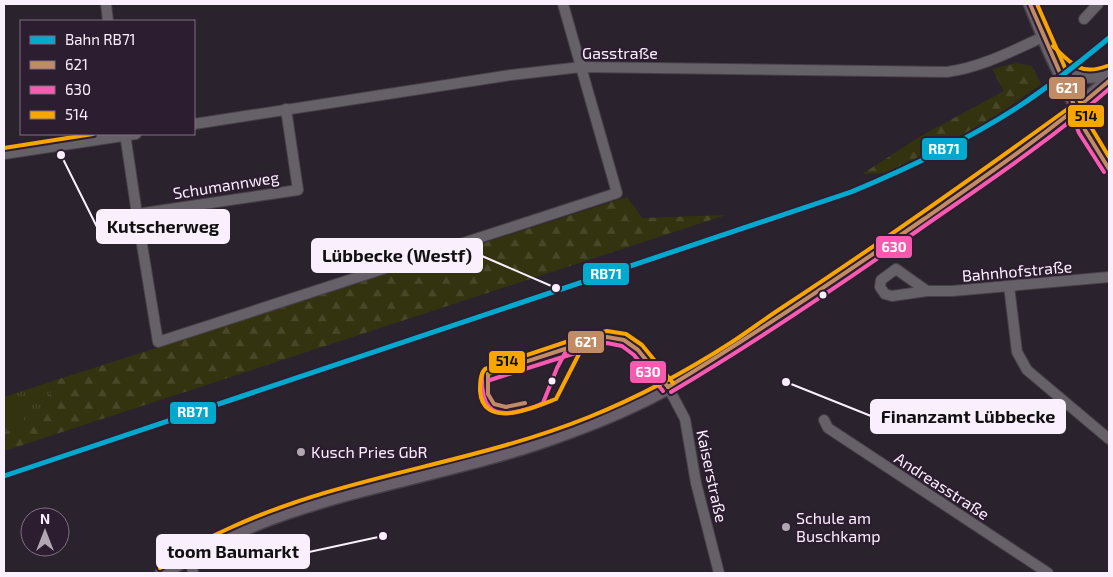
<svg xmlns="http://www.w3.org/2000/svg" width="1113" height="577" font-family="'Exo 2',sans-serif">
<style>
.grass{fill:url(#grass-tufts)}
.forest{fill:url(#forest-firs)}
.pitch{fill:#343310}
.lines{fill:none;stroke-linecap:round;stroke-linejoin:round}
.minor-casing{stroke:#464048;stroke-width:12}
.tertiary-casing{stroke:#464048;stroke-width:15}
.primary-casing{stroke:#464048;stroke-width:18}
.minor{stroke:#666068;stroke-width:10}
.tertiary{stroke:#666068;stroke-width:12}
.primary{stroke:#685f6a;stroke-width:15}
.bus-1-casing{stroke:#2d1d31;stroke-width:8}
.bus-2-casing{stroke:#2d1d31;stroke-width:8}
.bus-3-casing{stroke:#2d1d31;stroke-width:8}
.bus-1{stroke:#c18c65;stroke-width:4}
.bus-2{stroke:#f75aaf;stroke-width:4}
.bus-3{stroke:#f7a600;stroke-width:4}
.rail-1-casing{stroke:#2d1d31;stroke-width:9}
.rail-1{stroke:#00a9ce;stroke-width:5}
.bus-dot{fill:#faeffc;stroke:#2d1d31;stroke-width:2}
.poi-dot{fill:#b1a7b3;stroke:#2d1d31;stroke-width:2}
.labels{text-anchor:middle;stroke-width:4.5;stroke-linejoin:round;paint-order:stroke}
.street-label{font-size:16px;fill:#faeffc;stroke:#2d1d31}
.poi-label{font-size:16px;fill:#faeffc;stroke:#2d1d31;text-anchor:start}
.leader{fill:none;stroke:#faeffc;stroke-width:2}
.callout-dot{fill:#faeffc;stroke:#2d1d31;stroke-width:2}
.callout{fill:#faeffc;stroke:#faeffc;stroke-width:2}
.callout-label{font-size:18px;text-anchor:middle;font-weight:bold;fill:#111}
.line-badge{stroke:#2d1d31;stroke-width:2}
.badge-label{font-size:14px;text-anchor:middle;font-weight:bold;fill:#fff}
.pale-badge-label{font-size:14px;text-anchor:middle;font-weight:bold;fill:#111}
</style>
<defs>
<pattern id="grass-tufts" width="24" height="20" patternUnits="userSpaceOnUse" patternTransform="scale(1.25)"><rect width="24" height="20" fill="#343310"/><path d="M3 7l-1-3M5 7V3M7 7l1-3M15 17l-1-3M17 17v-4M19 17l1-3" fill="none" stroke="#484728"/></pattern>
<pattern id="forest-firs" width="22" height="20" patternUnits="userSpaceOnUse" patternTransform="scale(1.25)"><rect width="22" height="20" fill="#343310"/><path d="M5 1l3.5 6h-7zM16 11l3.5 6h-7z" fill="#484728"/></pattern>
</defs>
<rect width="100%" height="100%" fill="#2a222c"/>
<path class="grass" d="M59,379L34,422L4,432V397Z"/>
<g class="forest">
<path d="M1016,63L1032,66L1041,84L995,117L954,140L886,173L862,174L921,136L1004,91L992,69Z"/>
<path d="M627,197L642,218L726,215L4,451V432L34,422L59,379Z"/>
</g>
<path class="pitch" d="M16,394L25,422L4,428V397Z"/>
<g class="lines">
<g class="minor-casing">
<g id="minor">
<path d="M106,4L108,21"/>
<path d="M1084,19L1098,4"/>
<path d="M1077,110L1085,130L1109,169"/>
<path d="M194,124L511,75L581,67L947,72C982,67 1012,51 1043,37"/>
<path d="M125,134L137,214L158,342L617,193L563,4"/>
<path d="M4,154L136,134"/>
<path d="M137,214L298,190L286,109"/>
<path d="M1009,286L1017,352L1027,370L1109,439"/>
<path d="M927,291L896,269L881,280L880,287L885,294L892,296L927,291H952L1109,277"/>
<path d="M668,387L685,419L696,483L719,573"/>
<path d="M824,420L828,428L1048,573"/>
<path d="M190,555L193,573"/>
</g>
</g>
<g class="tertiary-casing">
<g id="tertiary">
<path d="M1030,4L1049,51L1077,110"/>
<path d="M1057,58C1074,74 1086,83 1109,72"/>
</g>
</g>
<g class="primary-casing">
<path id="primary" d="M163,573C276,491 431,482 560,434C597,421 635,405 669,386C712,363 752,335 793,308C830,283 868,258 905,232C974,184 1046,137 1109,81"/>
</g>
<use href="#minor" class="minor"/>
<use href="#tertiary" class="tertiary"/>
<use href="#primary" class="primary"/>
<g class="bus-1-casing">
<g id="bus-1">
<path d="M1030,4L1085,130L1109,169"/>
<path d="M488,374L577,345L607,337L624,340L638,350L668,387"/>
<path d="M488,374V394L494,404L506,407L525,403"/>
<path d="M668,387C756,334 840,277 924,219C987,175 1051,131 1109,81"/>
</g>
</g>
<g class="bus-2-casing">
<g id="bus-2">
<path d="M1071,112L1079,133L1104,172"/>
<path d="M482,374C481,403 488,419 520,411C528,409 537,407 543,403L557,368L565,353"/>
<path d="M490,380L607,343L622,346L634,355L663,391"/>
<path d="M671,392C759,340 843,283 927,224C989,181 1052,139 1109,89"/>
</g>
</g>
<g class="bus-3-casing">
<g id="bus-3">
<path d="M1037,4L1091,127L1109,157"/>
<path d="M1053,46C1071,64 1081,76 1107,66"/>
<path d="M4,148L93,134"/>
<path d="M581,350L556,399C536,407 483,431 480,391C480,384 480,374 485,369L575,339L607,331L626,334L642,345L673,383"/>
<path d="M160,568C183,552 206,538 232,527C346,475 473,464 589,417C639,397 687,371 732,342C749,331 766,318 783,307C882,242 978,174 1073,105"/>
</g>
</g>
<use href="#bus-1" class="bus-1"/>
<use href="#bus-2" class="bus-2"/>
<use href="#bus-3" class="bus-3"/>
<g class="rail-1-casing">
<path id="rail-1" d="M4,476L851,192C909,168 965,141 1018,107C1050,86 1080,62 1109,38"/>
</g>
<use href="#rail-1" class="rail-1"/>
</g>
<g class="bus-dot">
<circle cx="823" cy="295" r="4.5"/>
<circle cx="552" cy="381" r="4.5"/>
</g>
<g class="poi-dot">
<circle cx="301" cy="452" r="5"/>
<circle cx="786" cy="527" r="5"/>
</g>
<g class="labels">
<g class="street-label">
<text x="620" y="59">Gasstraße</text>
<text transform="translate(226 185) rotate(-9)" y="6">Schumannweg</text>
<text transform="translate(1017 271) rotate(-5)" y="6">Bahnhofstraße</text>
<text transform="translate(712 476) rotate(78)" y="6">Kaiserstraße</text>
<text transform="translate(942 486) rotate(33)" y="6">Andreasstraße</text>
</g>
<g class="poi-label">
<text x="311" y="458">Kusch Pries GbR</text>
<text x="796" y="524">Schule am<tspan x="796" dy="18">Buschkamp</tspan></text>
</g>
</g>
<path class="leader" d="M61 155L97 227M556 288L482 256M786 382L871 416M383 536L309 552"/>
<g class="callout-dot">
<circle cx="61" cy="155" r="5"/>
<circle cx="556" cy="288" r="5"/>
<circle cx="786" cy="382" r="5"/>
<circle cx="383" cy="536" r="5"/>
</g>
<g class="callout">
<rect x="97" y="210" width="132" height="33" rx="5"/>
<rect x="312" y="239" width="170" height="33" rx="5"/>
<rect x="871" y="400" width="194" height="33" rx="5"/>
<rect x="157" y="535" width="152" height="33" rx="5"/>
</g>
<g class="callout-label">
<text x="163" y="233">Kutscherweg</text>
<text x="397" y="262">Lübbecke (Westf)</text>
<text x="968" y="423">Finanzamt Lübbecke</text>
<text x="233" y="558">toom Baumarkt</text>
</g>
<g class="line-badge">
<rect x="1048" y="76" width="38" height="24" rx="5" fill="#c18c65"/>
<rect x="1067" y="104" width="38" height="24" rx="5" fill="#f7a600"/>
<rect x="921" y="137" width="47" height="24" rx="5" fill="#00a9ce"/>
<rect x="875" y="235" width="38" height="24" rx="5" fill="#f75aaf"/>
<rect x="582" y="262" width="48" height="24" rx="5" fill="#00a9ce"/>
<rect x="567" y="330" width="38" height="24" rx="5" fill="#c18c65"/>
<rect x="488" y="350" width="38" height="24" rx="5" fill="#f7a600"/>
<rect x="629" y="360" width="38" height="24" rx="5" fill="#f75aaf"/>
<rect x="169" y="401" width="48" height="24" rx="5" fill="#00a9ce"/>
</g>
<g class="badge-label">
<text x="1067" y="93">621</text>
<text x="944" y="154">RB71</text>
<text x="894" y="252">630</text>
<text x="606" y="279">RB71</text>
<text x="586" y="347">621</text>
<text x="648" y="377">630</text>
<text x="193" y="417">RB71</text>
</g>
<g class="pale-badge-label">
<text x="1086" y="121">514</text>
<text x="507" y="366">514</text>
</g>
<rect width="1113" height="577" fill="none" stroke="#faeffc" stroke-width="10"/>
<rect x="20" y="20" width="175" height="115" fill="#2d1d31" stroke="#7f7182"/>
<rect x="30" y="36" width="25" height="8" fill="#00a9ce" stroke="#7f7182"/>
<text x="65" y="45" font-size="15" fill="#faeffc">Bahn RB71</text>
<rect x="30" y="61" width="25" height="8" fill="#c18c65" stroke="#7f7182"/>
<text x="65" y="70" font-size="15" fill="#faeffc">621</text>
<rect x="30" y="86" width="25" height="8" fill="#f75aaf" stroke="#7f7182"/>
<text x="65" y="95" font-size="15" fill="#faeffc">630</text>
<rect x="30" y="111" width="25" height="8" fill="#f7a600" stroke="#7f7182"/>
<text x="65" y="120" font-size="15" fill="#faeffc">514</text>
<g transform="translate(45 532)"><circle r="24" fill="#2d1d31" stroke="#7f7182"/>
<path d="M0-4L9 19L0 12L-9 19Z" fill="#b1a7b3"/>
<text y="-8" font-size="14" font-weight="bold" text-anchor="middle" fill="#faeffc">N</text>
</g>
</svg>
